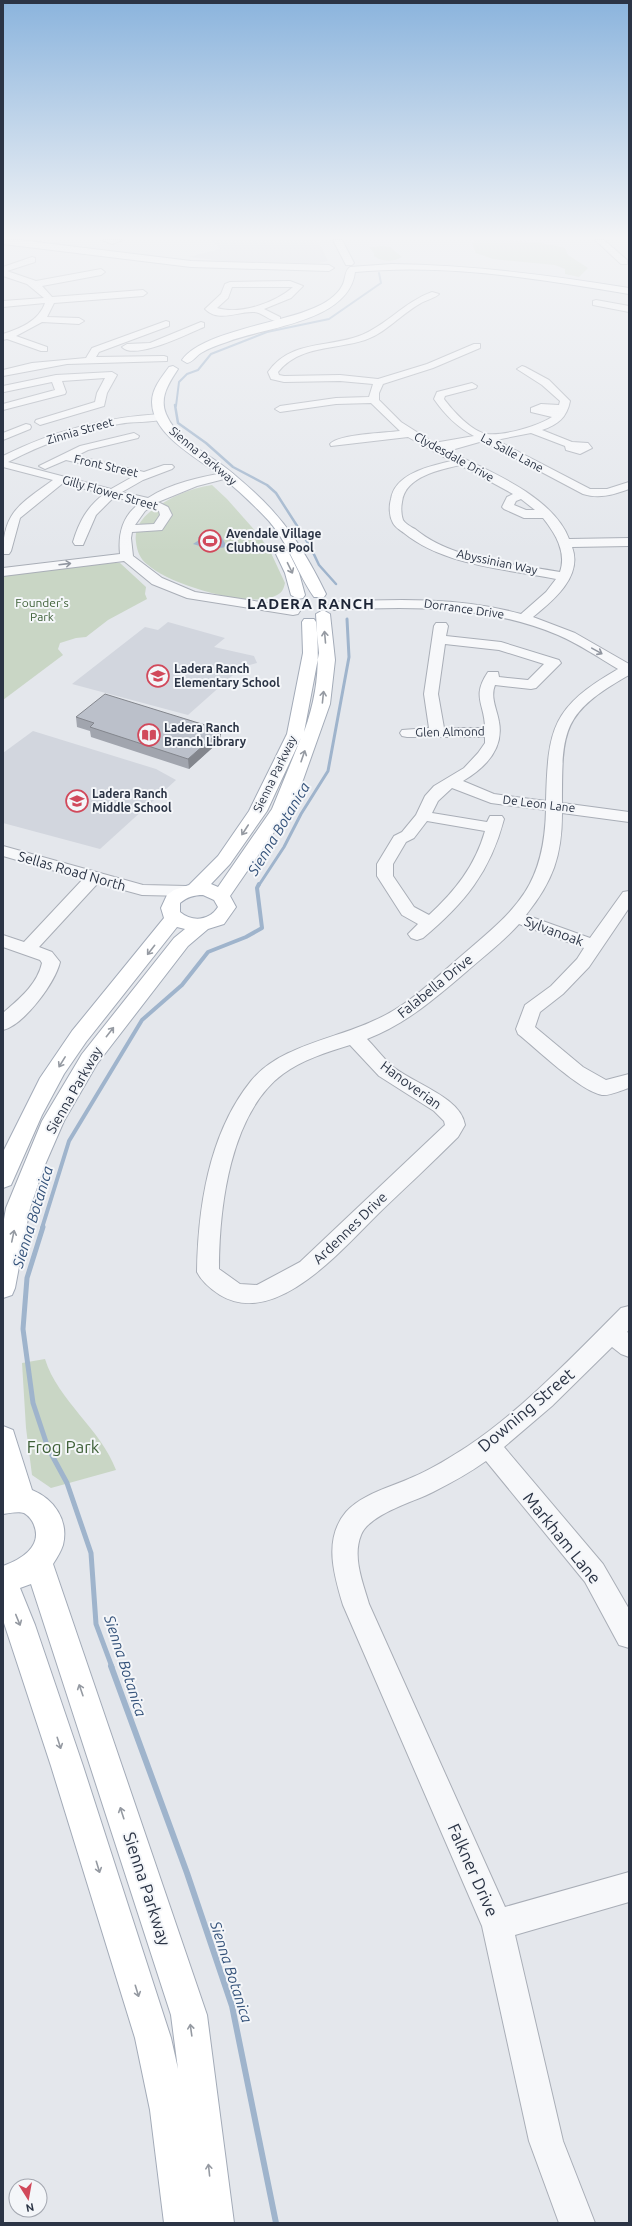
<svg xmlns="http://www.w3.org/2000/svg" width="632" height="2226" font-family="Ubuntu,sans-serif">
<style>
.built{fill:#d2d6de}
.green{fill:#c9d6c5}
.water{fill:#9fb4cc}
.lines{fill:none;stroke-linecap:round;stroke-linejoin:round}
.stream-far5{stroke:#9fb4cc;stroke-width:2}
.stream-far4{stroke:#9fb4cc;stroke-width:2.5}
.stream-far3{stroke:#9fb4cc;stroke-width:3}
.stream-far2{stroke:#9fb4cc;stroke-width:4}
.stream-far1{stroke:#9fb4cc;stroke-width:5}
.stream{stroke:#9fb4cc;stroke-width:6}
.minor-casing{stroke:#a9aeb7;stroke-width:2}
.major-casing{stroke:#a3abb8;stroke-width:2}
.minor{fill:#f7f8fa;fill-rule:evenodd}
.major{fill:#fff;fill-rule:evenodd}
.wall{fill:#a1a5ae}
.shaded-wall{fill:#83868d}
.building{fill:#bbc0ca;stroke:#83868d}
.oneway{stroke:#9196a0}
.oneway2{stroke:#959aa2}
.labels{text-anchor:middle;stroke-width:4;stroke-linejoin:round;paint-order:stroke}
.far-street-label{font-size:12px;fill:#2b3445;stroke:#f4f6f9}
.far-poi-label{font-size:12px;font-weight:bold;fill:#2b3445;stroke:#f4f6f9;text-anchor:start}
.far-park-label{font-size:12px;fill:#3f6138;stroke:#f4f6f9}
.street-label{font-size:14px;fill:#2b3445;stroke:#f4f6f9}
.far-district-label{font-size:15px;font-weight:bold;letter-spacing:1px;fill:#1d2536;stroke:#f4f6f9}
.water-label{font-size:15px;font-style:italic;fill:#34527a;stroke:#f4f6f9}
.near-street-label{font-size:17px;fill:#2b3445;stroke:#f4f6f9}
.near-park-label{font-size:17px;fill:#3f6138;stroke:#f4f6f9}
</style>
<rect width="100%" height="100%" fill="#e4e7ec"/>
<g class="built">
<path d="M212,240H318L328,261L319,263L234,262L189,257L220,249Z"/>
<path d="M168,622L225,638L214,647L254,656L257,663L242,667L188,715L72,684L145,627L158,630Z"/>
<path d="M33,731L156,769L176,780L100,849L3,823V753Z"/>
</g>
<g class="green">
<path d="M475,240C506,240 535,240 565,248L568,255L588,268L579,277L565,274V269L555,265L493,259L476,253L472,243Z"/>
<path d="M383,246L390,247L402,257C394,262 381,262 374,256V253L369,247Z"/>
<path d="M212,485L227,499L259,535L271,553L285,583C284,588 282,593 277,595C252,610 168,584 148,565C140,559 137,551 136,542C134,529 141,519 151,511C169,498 189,488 212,485Z"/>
<path d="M112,563H120L146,587L145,594L147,599L108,620L86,637L76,638L60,643L58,649L63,655L3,700V576Z"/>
<path d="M45,1359C58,1401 101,1429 116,1470L51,1488L32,1475L26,1428L22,1363Z"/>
</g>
<path class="water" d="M220,534L227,547L204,550L203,547L193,544L199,540L198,537Z"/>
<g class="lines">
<path class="stream-far5" d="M176,406L179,382L187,374L198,370L211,354L267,332L329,319L381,283L379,273"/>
<path class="stream-far4" d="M175,405L178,423L206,443L233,467L267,485L276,493L310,546L319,565L336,584"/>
<path class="stream-far3" d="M259,885L284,847L301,814L328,771L349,657L347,619"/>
<path class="stream-far2" d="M42,1228L69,1141L142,1020L182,985L208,952L246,937L262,928L257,888L259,884"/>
<path class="stream-far1" d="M43,1227L27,1278L23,1329L33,1403L48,1448L67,1483L91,1553L96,1624L112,1667"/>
<path class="stream" d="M111,1666L187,1873L232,2006L276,2223"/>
<g class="minor-casing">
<g id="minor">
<path d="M102,240H122L112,244Z"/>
<path d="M595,240H604L627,260V264H621Z"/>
<path d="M32,257L35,258V262L7,271L36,281L101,269L105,272L101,275L42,286L52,297L143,290L147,293L143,296L54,303L47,317L79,318L84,321L79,324L42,322L16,336L47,347V351H41L7,339L3,340V334C19,329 39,321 45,303L3,307V301L44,298L27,284L3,276V267Z"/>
<path d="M290,281L303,286L291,298L264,309L280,317V321C270,323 263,312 254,312C238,311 219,323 205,309L221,294L225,284L230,282ZM232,287H293C275,303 240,315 217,308L228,298Z"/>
<path d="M432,292L439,294C435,298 426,300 421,303C401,314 386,333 365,340C334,350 300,345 278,372L279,375L284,376L340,375L378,379L427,364L474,344H480V348L433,368L383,384L379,393V400L401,422L434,443L474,436C457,427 445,415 434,399L437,392L472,383L477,386L476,388L445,396L444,399C452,410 472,432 487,434C504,436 538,426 552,417L531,412V408L541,404L559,405L560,401L542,385L517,369L522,366L525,367L549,380L570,401C567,417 558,425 542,430L572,442L588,443L592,448L580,454L566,450L565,446L531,433L496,440L590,489H607L629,482V489C613,495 599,499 583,494L483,441L448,451C487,470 553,496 569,539L629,538V546L572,547C583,576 554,600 533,617L575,633L629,664V675C562,713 562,729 562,803L629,812V822L562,813C562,856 553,881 526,915L590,938L623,892L629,891V908L589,967L563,994L540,1012L535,1027L583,1067L606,1080L629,1074V1088C622,1090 610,1096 602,1095C580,1091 537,1049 518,1034L516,1029L525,1005L551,986L577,959L584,948L519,924C503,942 484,956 466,972C434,999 406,1024 367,1039C375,1047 383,1058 392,1066C412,1083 461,1097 465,1125L458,1137C432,1163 405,1188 379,1213C343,1248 276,1329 220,1295C211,1289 202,1282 197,1272C198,1207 209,1133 251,1081C279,1046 335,1039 373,1021C404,1008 427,986 452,964C510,913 544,894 546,810L491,803L452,788L438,801L432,813L487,822L490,816H502L504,819C490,872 465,903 423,938L417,940L411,938L408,934L418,924L402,915L377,876V864L394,836L402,832L416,815L425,796L434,786L464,768L478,753L485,743V737H407L402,736L400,733L402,730L429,728L424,694L434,626L436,623H446L448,626L446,636L501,642L559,660L561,663L536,688L531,689L495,685C490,698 497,709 499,722C504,749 485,768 463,781L494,794L546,801C548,728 552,707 618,669C598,657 579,644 558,635C487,605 410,606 334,610L327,606L334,602C397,599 460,597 521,614L546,592L556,579C506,569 445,566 404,533C400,530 395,527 393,523C389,516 389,506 391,499C395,473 431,466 451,461L408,437L331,446L330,444C338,434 386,433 400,431L371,403L336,404L280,412L275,409L280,406L336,398L369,397L373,384L340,381L284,382L271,379L268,372C291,340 326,348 359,336C386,326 404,302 432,292ZM460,465L513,494L507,497L502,507L504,509L524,518H543C555,533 567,552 560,572C512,563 454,561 415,529C411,527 405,523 403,520C401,514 401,507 402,502C405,476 440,470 460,465ZM521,499L535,510H526L514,505L516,501ZM445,644L499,650L544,664L528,680L499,677L498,672H488C471,697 485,704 485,728H444L438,694ZM427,821L485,831C475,866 455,891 429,915L414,907L393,876V864L406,842L414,838ZM350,1045L379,1076L434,1111L444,1121L445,1125L300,1262L257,1285L240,1284L219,1269C219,1208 230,1113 283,1074C302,1060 327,1052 350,1045Z"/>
<path d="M596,300L629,306V312L593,305V301Z"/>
<path d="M166,321L169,322V326L99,352L96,357L164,356L167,357V361L67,364L3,376V370L32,363L86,358L92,348Z"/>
<path d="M201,322L204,323V327C189,333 135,361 122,347L127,344L150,343Z"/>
<path d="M112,372L117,375L107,393L104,406L40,425L35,422L36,420L95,402L97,393L105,378L62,381L66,392L65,394L3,410V404L55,390L52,382L4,392L3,386L56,375Z"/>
<path d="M161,414L166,417L165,419C150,423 134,421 119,424C79,430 43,444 8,462L111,489L134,476L66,460L45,469L39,466L80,446L134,433L139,436L138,438L88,450L76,456L144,472L164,465H172L174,467L172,469L143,480L122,492L148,498C171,483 201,477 228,472L232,473L234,475L232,477L197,486L158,502L168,507L172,515L162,530L132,532L131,538L133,556L162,578L195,592L293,607L298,608L300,611L298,614L293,615L187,598L152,584L124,561L3,576V568L120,554C118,534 122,516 140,503L114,497L96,515L83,545H75L73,542C79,522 87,507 104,494L63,483L20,518L11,551L9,554H3C3,512 20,504 53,480L3,467V456C53,431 105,417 161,414ZM150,507L159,511L160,515L154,524L135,525L145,511Z"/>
<path d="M26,424L30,425L31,427L30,429L3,440V433Z"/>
<path d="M3,846L143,885L187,886L193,887L195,891L193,895L187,896L142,895L98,883L39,947L52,952L60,962C55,983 24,1025 3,1030V1013C19,999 37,985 42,963L40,960L3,947V935L24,942L83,879L3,856Z"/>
<path d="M629,1306V1330L627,1332L629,1333V1357L621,1354L612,1347L552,1406L504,1447L603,1564L629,1609V1648L619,1645L585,1582L486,1461C469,1473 451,1483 433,1492C414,1502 369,1514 361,1535C352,1557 363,1583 369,1604L505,1907L629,1872V1902L515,1935L563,2141L595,2223H559L529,2141L482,1926L343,1605C334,1575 323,1539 346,1512C362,1494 391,1487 413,1477C432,1469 451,1457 468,1446C521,1411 576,1353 621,1308Z"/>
</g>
</g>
<g class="major-casing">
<g id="major">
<path d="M3,240H20L191,261L329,265L334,268L329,271L191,267L3,244Z"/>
<path d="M333,240H342L354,263L352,265H346Z"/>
<path d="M392,264C472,265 550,275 629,288V294C540,279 446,263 355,272C349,322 265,327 227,342C218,345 209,348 201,353C196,356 193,362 187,363L182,360C201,332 281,323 314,308C324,304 337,296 342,286C346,280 344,271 350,267Z"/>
<path d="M173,366L178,369C169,383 159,397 166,414C176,438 201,450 222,465C233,473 244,483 254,492C287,522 307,555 326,594L324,597H314C297,573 289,544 269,521C255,506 239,491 222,477C200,459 152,436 152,402C152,388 162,377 169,367Z"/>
<path d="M283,550L288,551L299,573L305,595L303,598L298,599L291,595L285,573L276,554Z"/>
<path d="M323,610L330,614L335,660L330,704L303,780L290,809L230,896L236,907L224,924L208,929L188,946L97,1064L64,1121L44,1167L30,1208L15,1288L12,1295L3,1298V1225L6,1208L42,1121L82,1054L174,938L185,929L177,927L86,1042L64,1074L42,1115L11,1185L3,1188V1152L40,1078L72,1031L164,918L161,908L167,895L174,890L189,885L218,856L249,811L287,734L303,653L302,622L304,619H314L316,622L319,653L304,732C320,687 319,661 316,614ZM301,738L272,809L218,887L211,884L230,864L267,811ZM203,895L214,900L218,907C209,921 192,922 180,912V903C187,897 194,895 203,895Z"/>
<path d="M3,1426L13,1430L32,1490C54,1499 69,1520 63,1545C61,1551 57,1558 53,1564L207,2015L234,2223H164L150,2110L135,2038L51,1766L3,1620V1566C20,1560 43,1547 34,1525C33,1521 28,1515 24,1513C19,1511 9,1513 3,1514ZM31,1584L171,2015L178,2069L171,2038L83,1766L35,1625L20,1588Z"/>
</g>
</g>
<use href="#minor" class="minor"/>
<use href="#major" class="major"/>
</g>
<path class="wall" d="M76,717L221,730V740L189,769L91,737L90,731L77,727Z"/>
<path class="shaded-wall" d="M221,730V740L189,769L188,759Z"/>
<path class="building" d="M105,694L221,730L188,759L90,727L94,723L76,717Z"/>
<defs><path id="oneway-shaft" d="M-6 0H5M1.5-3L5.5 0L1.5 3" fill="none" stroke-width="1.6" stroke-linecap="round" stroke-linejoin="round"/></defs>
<g class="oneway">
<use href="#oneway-shaft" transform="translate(65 564) rotate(-7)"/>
<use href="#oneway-shaft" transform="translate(597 651) rotate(29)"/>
</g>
<g class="oneway2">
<use href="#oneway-shaft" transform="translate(290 568) rotate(64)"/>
<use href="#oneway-shaft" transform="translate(325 637) rotate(-95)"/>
<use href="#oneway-shaft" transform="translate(323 697) rotate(-84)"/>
<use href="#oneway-shaft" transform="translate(303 756) rotate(-71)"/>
<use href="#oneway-shaft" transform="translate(245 830) rotate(123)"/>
<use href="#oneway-shaft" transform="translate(151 950) rotate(128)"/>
<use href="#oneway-shaft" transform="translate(110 1032) rotate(-52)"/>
<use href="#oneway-shaft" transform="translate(62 1062) rotate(122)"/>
<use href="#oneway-shaft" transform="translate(13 1236) rotate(-78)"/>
<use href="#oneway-shaft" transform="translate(18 1620) rotate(68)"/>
<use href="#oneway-shaft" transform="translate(81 1690) rotate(-109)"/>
<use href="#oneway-shaft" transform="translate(59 1743) rotate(72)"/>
<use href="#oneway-shaft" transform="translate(122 1813) rotate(-108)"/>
<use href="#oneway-shaft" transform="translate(98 1867) rotate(73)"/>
<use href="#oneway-shaft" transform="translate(137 1991) rotate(73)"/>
<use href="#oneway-shaft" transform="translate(191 2030) rotate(-98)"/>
<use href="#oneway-shaft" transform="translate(209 2170) rotate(-96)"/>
</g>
<linearGradient id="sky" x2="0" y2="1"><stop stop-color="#8bb4dd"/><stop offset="0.43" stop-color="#f3f4f6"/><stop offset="1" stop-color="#f3f4f6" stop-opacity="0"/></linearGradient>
<rect width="632" height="552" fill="url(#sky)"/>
<defs>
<g id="stadium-ring" transform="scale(1.15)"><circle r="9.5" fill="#f4f6f9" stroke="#d1495b" stroke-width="1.5"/><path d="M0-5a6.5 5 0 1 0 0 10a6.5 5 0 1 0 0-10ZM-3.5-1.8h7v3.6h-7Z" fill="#d1495b"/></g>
<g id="school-ring" transform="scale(1.15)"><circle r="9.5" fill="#f4f6f9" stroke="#d1495b" stroke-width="1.5"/><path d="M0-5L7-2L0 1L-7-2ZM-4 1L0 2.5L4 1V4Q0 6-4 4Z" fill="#d1495b"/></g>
<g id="library-ring" transform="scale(1.15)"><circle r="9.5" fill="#f4f6f9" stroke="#d1495b" stroke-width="1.5"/><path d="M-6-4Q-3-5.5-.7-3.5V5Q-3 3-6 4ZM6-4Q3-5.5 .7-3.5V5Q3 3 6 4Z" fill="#d1495b"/></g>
</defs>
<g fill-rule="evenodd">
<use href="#stadium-ring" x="210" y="541"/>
<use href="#school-ring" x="158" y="676"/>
<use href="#library-ring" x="149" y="735"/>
<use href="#school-ring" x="77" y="801"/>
</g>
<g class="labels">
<g class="far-street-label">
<text transform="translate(80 431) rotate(-16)" y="4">Zinnia Street</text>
<text transform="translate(512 453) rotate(28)" y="4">La Salle Lane</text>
<text transform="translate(203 456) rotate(40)" y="4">Sienna Parkway</text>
<text transform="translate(454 457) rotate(29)" y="4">Clydesdale Drive</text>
<text transform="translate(106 466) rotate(13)" y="4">Front Street</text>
<text transform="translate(110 493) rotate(16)" y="4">Gilly Flower Street</text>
<text transform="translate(497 562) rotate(12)" y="4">Abyssinian Way</text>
<text transform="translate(464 609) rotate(8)" y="4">Dorrance Drive</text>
<text transform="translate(450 732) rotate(-1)" y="4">Glen Almond</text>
<text transform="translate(275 774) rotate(-64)" y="4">Sienna Parkway</text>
<text transform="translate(539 804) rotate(7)" y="4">De Leon Lane</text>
</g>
<g class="far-poi-label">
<text x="226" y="538">Avendale Village<tspan x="226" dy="14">Clubhouse Pool</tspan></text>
<text x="174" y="673">Ladera Ranch<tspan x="174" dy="14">Elementary School</tspan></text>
<text x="164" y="732">Ladera Ranch<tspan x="164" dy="14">Branch Library</tspan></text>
<text x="92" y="798">Ladera Ranch<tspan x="92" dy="14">Middle School</tspan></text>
</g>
<g class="far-park-label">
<text x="42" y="607">Founder's<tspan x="42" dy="14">Park</tspan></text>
</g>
<g class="street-label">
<text transform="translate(72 871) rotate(16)" y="5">Sellas Road North</text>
<text transform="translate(554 931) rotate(20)" y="5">Sylvanoak</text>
<text transform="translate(435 986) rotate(-39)" y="5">Falabella Drive</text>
<text transform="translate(411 1085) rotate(36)" y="5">Hanoverian</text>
<text transform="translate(74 1090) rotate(-60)" y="5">Sienna Parkway</text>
<text transform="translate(350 1228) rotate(-44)" y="5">Ardennes Drive</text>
</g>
<g class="far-district-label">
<text x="311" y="609">LADERA RANCH</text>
</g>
<g class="water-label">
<text transform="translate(279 829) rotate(-59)" y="5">Sienna Botanica</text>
<text transform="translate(33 1217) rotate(-73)" y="5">Sienna Botanica</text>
<text transform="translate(125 1666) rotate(72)" y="5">Sienna Botanica</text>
<text transform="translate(231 1972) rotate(72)" y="5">Sienna Botanica</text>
</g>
<g class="near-street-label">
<text transform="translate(526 1410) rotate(-40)" y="6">Downing Street</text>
<text transform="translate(562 1538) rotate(51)" y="6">Markham Lane</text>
<text transform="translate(473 1870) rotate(66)" y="6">Falkner Drive</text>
<text transform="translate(147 1889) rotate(72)" y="6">Sienna Parkway</text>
</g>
<g class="near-park-label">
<text x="63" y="1453">Frog Park</text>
</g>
</g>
<rect width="632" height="2226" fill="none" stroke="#2b3445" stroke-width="8"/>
<g transform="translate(28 2198) rotate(169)"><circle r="19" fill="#f4f6f9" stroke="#a4a8b1"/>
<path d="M0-3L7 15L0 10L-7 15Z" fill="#d1495b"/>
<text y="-6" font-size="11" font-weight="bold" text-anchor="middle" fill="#2b3445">N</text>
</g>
</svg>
